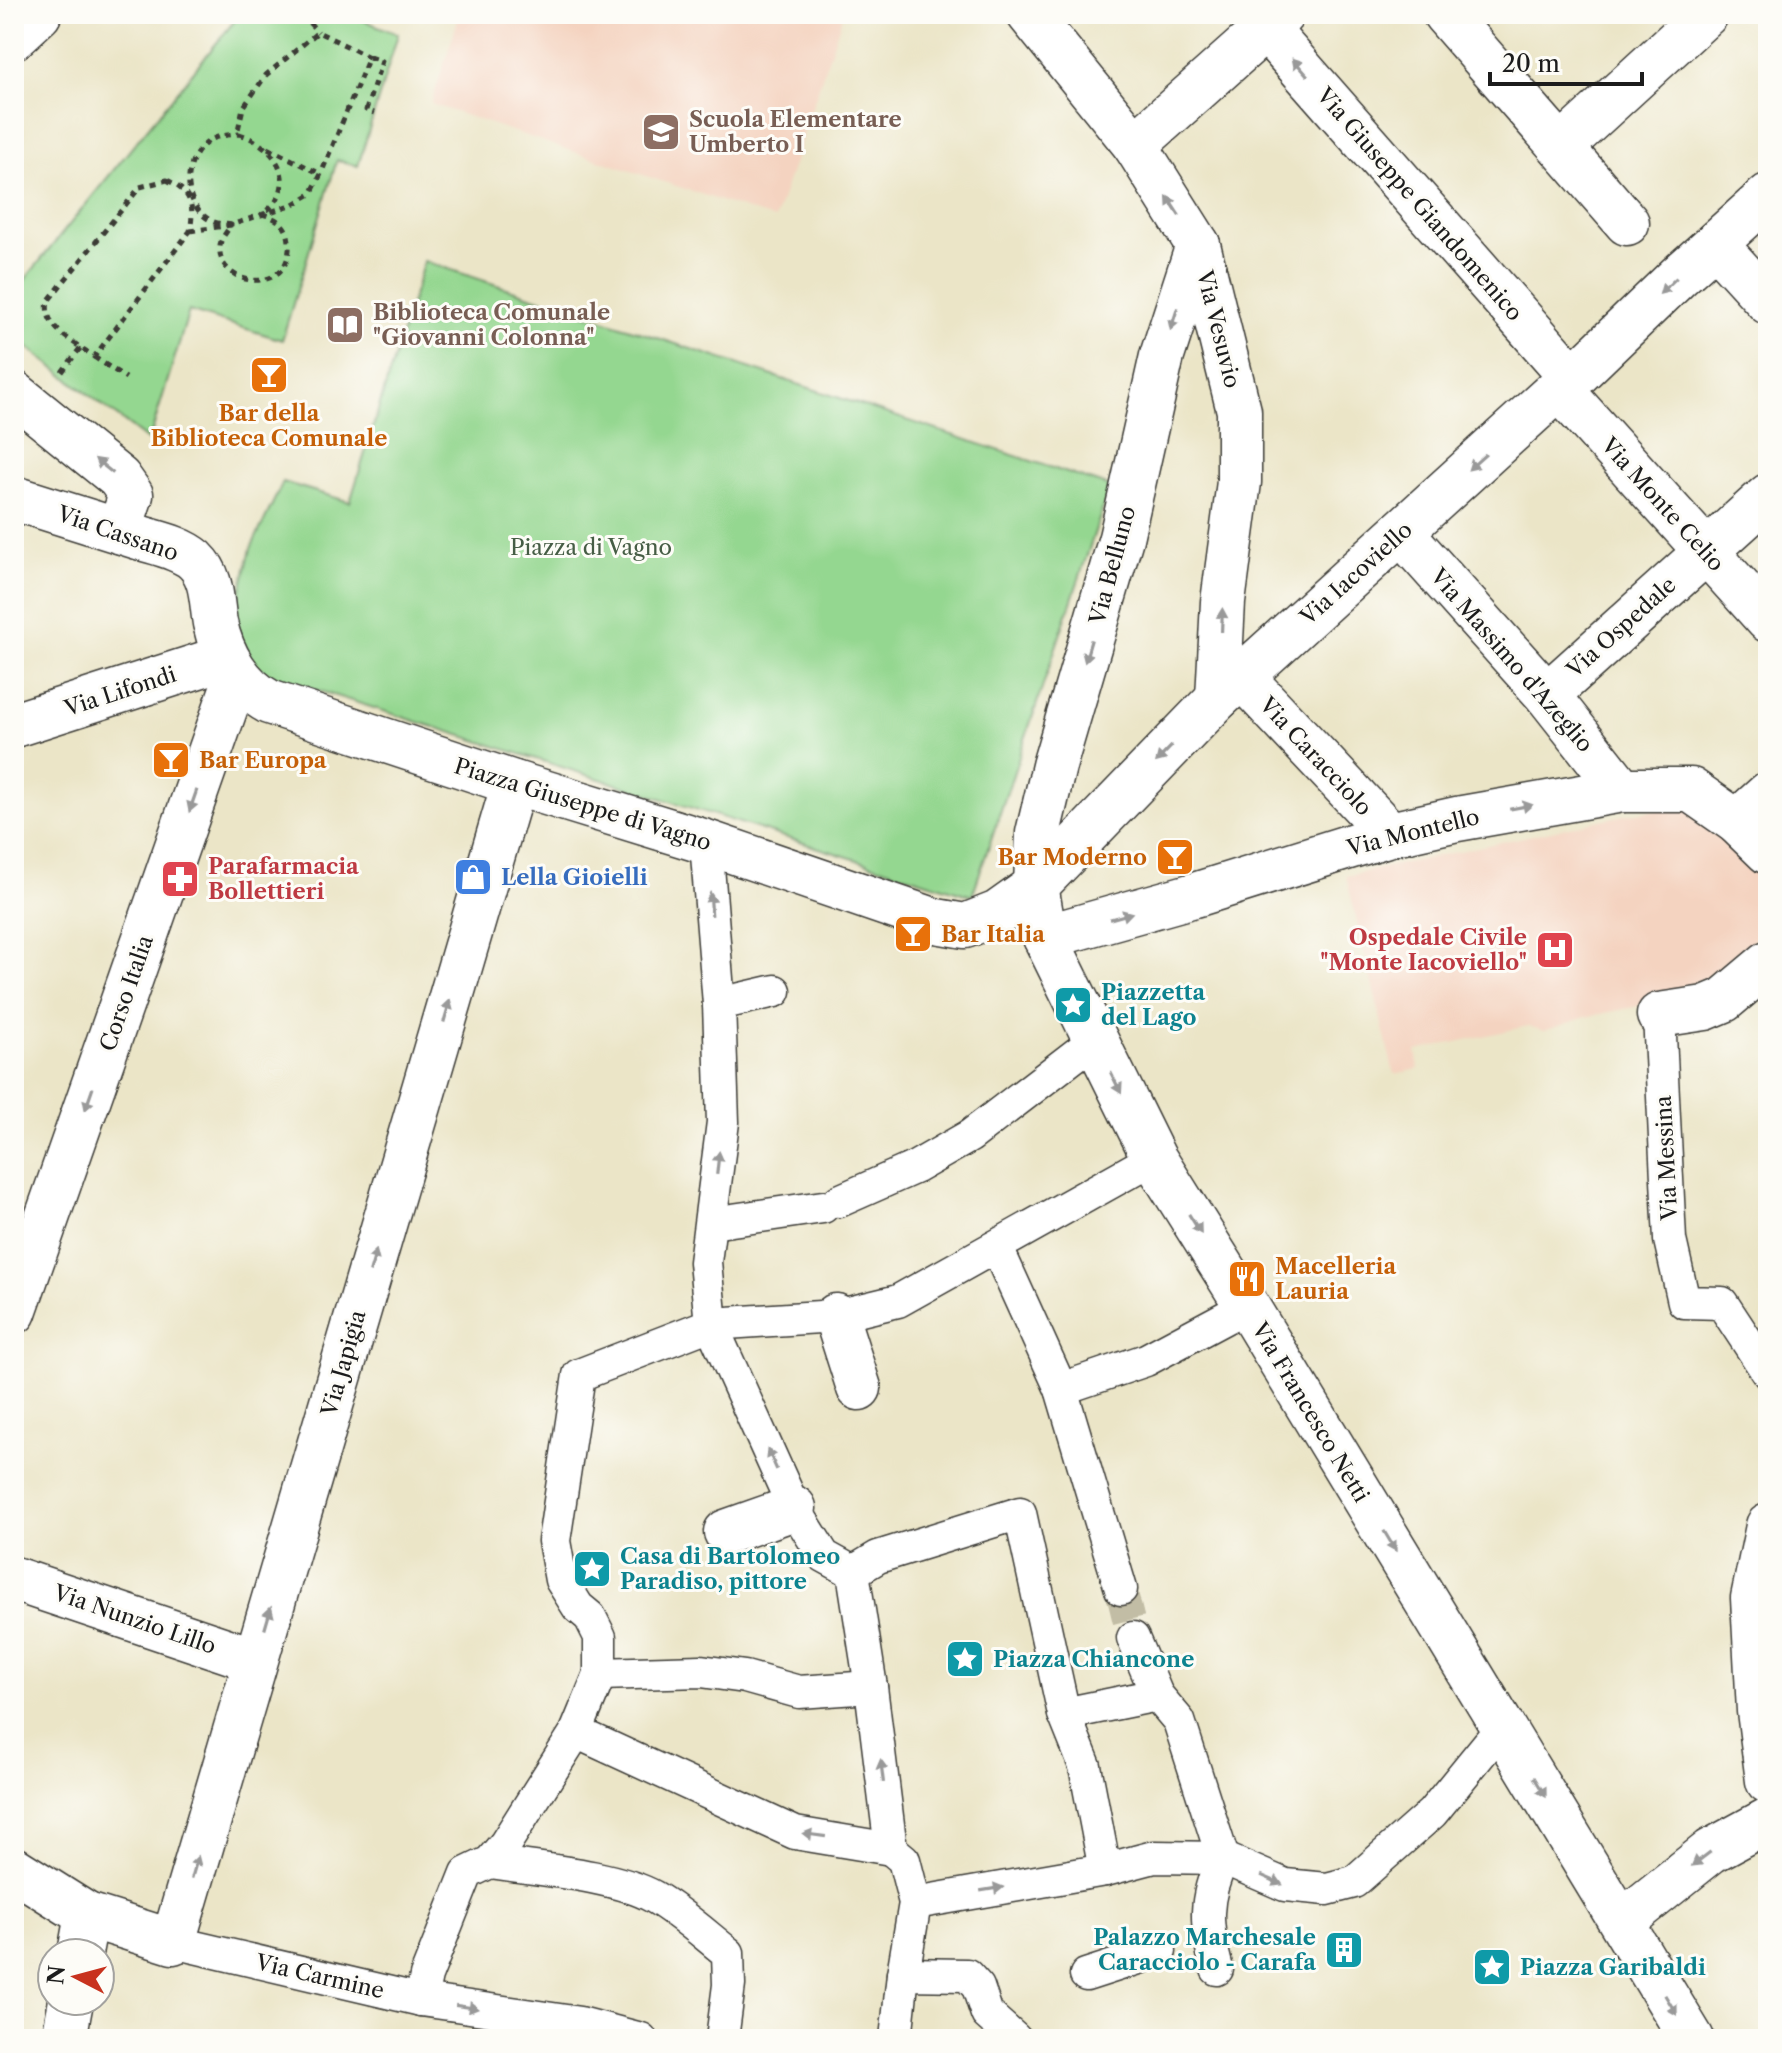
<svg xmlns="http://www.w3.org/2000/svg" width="1782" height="2053" font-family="'Libre Caslon Text',serif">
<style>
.built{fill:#f4d3c0}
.green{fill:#94d790;stroke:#587a56;stroke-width:2}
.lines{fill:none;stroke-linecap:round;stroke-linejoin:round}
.pedestrian-tunnel{stroke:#c2bda5;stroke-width:32;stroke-dasharray:32 16;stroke-linecap:butt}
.pedestrian-casing{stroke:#3b3a36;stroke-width:35}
.minor-casing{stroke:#3b3a36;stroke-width:47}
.tertiary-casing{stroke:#3b3a36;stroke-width:47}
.secondary-casing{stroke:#3b3a36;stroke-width:47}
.path{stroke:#3b3a36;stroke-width:5;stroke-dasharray:6 6;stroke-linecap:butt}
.pedestrian{stroke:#fff;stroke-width:32}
.minor{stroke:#fff;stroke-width:44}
.tertiary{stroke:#fff;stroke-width:44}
.secondary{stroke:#fff;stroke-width:44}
.oneway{fill:#999}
.labels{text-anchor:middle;stroke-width:6;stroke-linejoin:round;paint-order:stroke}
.education-label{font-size:22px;font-weight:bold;fill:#785e54;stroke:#fdfcf7;text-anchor:start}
.street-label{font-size:22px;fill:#1c1c1c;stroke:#fdfcf7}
.food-label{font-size:22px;font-weight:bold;fill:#c56008;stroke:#fdfcf7;text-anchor:start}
.park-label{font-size:22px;fill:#465d45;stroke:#fdfcf7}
.health-label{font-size:22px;font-weight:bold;fill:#be3a42;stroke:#fdfcf7;text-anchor:start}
.shop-label{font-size:22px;font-weight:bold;fill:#366cbe;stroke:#fdfcf7;text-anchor:start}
.culture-label{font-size:22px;font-weight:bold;fill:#0d838f;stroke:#fdfcf7;text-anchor:start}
</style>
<rect width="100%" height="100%" fill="#fdfcf7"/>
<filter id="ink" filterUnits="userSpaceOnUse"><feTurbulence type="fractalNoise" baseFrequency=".0125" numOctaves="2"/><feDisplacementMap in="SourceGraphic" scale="16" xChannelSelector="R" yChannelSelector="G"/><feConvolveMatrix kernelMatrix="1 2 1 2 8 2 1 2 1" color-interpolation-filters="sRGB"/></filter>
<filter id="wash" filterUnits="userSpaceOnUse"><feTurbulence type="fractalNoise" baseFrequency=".006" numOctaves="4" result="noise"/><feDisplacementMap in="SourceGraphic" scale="32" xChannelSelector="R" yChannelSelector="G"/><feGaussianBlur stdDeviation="1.8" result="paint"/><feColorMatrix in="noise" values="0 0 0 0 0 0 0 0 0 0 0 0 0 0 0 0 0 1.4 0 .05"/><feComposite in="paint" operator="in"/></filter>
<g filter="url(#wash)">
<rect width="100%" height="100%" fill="#ebe5c7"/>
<g class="built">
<path d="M460,14H843L775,219L431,104Z"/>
<path d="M1688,805L1725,834L1768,876V922L1724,977L1709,987L1663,994L1639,1006L1586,1017L1544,1031L1528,1026L1416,1051L1419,1069L1394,1074L1346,876L1624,815Z"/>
</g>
<g class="green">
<path d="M240,14H348L398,34L358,166L337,160L282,340L189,311L149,441L14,337V293Z"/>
<path d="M424,261L1110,487L972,896L256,671L233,623L251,548L283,482L350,502Z"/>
</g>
</g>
<g filter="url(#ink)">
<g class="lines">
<path class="pedestrian-tunnel" d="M1121,1589L1133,1638"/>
<g class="pedestrian-casing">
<g id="pedestrian">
<path d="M706,842L719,1004L723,1122L705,1262L711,1324L794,1508L824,1556L853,1572L871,1687L891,1849"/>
<path d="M719,1004L775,991"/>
<path d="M1659,1015L1670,1240L1684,1302L1722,1303L1768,1373"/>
<path d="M839,1201L916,1167L970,1136L1095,1040"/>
<path d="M711,1223L823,1207"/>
<path d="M997,1248L1061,1389L1121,1589"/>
<path d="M1061,1389L1146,1360L1247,1306"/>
<path d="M853,1572L878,1557L1020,1513L1064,1714L1085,1766L1105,1870"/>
<path d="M1133,1638L1157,1695L1179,1721L1223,1858C1203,1900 1205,1925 1217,1969"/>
<path d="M600,1674L701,1671L745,1677L799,1692L871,1687"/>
<path d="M1064,1714L1157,1695"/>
<path d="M576,1732L795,1833L891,1849"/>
<path d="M891,1849L904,1860L915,1903L903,1974L896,2039"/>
<path d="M490,1862C535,1869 615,1875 654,1897C680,1912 704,1934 728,1953L729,1985L722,2039"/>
<path d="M915,1903L1105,1870L1154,1857L1223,1858L1285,1885L1327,1889L1354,1882L1432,1813L1502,1727"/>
<path d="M173,1942L421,2000L580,2023L641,2039"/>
<path d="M903,1974L967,1975L978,1987L987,2014L1015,2039"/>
<path d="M1086,1975L1160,1951"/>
<path d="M421,2000L426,1976L467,1873L490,1862L505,1844L576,1732L600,1674V1637L590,1617L578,1607L561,1580L554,1541L579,1375L711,1324L836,1316L898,1301L1154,1158"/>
</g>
</g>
<g class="minor-casing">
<g id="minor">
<path d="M1029,14L1135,145L1198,245L1239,411V482L1223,602L1218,698"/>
<path d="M1445,14L1627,223"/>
<path d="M1266,29L1573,378"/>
<path d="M14,37L39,14"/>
<path d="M1135,145L1282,14"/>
<path d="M1561,147L1706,14"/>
<path d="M1715,244L1768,302"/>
<path d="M1198,245L1162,356L1121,538L1054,766L1038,833L1036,886L1045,937L1154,1158L1247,1306L1692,2039"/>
<path d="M1559,388L1768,620"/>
<path d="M1401,532L1547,695L1622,790"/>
<path d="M1242,677L1390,834"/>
<path d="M1547,695L1768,496"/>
<path d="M14,725L226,657"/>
<path d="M1737,822L1768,794"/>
<path d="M1045,937L1198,894L1390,834L1457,819L1622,790H1691L1737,822L1768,852"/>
<path d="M1659,1015L1705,1008L1724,1000L1768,963"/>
<path d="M836,1316L859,1388"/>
<path d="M1768,1526L1753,1598L1759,1711L1768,1781"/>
<path d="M726,1532L794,1508"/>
<path d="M14,1579L255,1660"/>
<path d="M14,1869L87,1915L173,1942L514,783"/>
<path d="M1622,1922L1711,1851L1768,1820"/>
<path d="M80,1953L87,1915"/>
<path d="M64,2039L71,2001"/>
</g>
</g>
<g class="tertiary-casing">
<path id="tertiary" d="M14,393L119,478L131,495L119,531"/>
</g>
<g class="secondary-casing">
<g id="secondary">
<path d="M14,498C55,511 97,524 138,537C156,543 180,547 195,560C213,577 211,601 215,623C222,656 240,686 269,702L514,783L706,842L936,921L965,926L998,913L1036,886L1218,698L1559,388L1573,378L1679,276L1768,196"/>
<path d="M14,1312L237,675"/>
</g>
</g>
<g class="path">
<path d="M301,14L318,32"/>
<path d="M369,57L382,61L366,110L374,113"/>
<path d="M239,134C267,142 295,171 276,201C273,206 266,211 262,214C277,218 288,225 289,242C293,300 209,286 221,241C223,236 228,230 231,225C225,224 217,224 212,221C181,206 182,159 209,141C218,135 229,135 239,134Z"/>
<path d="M268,148L321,174"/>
<path d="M167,180C191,192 195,205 190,231L94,357C75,342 42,328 48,301L140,187Z"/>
<path d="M190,231L231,225L294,204L311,194L321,174L369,57L318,32L266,75L243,108L237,134"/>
<path d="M94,357L126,378"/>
<path d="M62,372L81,347"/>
</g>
<use href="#pedestrian" class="pedestrian"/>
<use href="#minor" class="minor"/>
<use href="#tertiary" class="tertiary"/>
<use href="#secondary" class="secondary"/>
</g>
<defs><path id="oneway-solid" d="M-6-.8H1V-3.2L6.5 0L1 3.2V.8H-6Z" transform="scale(2)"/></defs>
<g class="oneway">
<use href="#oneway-solid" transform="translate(1300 67) rotate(-131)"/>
<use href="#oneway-solid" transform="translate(1173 206) rotate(-123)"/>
<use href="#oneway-solid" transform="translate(1668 286) rotate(136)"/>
<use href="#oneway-solid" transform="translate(1174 319) rotate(108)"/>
<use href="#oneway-solid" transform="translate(1477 462) rotate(138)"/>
<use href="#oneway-solid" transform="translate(104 466) rotate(-141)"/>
<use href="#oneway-solid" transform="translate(1222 620) rotate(-88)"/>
<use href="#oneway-solid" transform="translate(1088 651) rotate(106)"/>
<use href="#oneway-solid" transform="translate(1164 754) rotate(134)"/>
<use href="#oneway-solid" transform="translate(193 801) rotate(109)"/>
<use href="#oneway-solid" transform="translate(1521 807) rotate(-11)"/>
<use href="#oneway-solid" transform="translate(711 904) rotate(-94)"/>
<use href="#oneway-solid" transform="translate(1121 916) rotate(-16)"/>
<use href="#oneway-solid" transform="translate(447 1011) rotate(-74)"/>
<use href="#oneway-solid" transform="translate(1116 1083) rotate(63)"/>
<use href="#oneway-solid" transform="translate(89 1099) rotate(109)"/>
<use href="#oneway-solid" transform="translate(718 1163) rotate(-84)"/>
<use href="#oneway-solid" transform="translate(1195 1224) rotate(58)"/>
<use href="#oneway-solid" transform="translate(373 1261) rotate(-74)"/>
<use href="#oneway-solid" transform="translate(772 1459) rotate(-114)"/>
<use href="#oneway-solid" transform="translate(1390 1541) rotate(59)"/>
<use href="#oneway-solid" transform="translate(268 1618) rotate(-74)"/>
<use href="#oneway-solid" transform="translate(882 1771) rotate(-97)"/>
<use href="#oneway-solid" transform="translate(1540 1787) rotate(59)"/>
<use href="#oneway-solid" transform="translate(814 1835) rotate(-172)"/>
<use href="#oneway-solid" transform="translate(1701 1859) rotate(143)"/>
<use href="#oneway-solid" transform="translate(195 1867) rotate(-74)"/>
<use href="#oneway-solid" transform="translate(1272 1880) rotate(24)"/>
<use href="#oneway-solid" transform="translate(992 1889) rotate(-9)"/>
<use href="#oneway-solid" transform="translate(1671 2005) rotate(59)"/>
<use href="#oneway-solid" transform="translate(467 2007) rotate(8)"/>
</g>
</g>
<defs>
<g id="school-square" transform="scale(2)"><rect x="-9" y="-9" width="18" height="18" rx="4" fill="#8d6e63" stroke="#fdfcf7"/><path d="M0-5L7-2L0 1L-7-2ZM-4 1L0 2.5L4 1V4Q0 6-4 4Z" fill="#fff"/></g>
<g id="library-square" transform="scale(2)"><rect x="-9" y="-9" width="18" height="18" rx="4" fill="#8d6e63" stroke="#fdfcf7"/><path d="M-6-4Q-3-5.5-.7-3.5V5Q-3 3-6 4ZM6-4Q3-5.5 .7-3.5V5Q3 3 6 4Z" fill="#fff"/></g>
<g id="bar-square" transform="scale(2)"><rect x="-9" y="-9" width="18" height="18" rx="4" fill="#e8710a" stroke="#fdfcf7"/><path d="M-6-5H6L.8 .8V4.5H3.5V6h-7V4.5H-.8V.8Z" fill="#fff"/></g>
<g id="shop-square" transform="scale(2)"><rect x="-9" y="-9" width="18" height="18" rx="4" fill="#3f7fe0" stroke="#fdfcf7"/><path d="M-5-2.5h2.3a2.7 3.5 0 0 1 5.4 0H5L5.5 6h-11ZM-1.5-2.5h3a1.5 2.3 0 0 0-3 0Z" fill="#fff"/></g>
<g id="pharmacy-square" transform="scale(2)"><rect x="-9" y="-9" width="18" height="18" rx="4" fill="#e0444e" stroke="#fdfcf7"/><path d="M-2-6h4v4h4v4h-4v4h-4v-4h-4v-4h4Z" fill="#fff"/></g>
<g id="hospital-square" transform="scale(2)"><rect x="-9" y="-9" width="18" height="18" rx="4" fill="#e0444e" stroke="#fdfcf7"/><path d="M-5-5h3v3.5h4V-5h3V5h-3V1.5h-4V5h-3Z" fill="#fff"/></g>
<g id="sight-square" transform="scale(2)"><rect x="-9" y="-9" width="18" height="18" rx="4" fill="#0f9aa8" stroke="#fdfcf7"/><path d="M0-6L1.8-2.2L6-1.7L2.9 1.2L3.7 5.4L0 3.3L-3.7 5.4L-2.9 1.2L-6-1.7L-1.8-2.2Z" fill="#fff"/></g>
<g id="restaurant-square" transform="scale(2)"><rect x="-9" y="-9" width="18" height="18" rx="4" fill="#e8710a" stroke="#fdfcf7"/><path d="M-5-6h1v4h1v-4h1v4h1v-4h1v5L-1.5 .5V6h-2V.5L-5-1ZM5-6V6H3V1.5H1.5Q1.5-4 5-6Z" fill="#fff"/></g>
<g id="building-square" transform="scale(2)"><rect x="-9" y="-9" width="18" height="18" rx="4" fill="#0f9aa8" stroke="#fdfcf7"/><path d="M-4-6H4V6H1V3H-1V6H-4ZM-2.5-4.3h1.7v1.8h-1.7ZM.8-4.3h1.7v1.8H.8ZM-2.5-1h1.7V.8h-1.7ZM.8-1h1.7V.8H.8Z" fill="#fff"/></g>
</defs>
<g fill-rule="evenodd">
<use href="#school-square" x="661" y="132"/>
<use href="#library-square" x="345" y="325"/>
<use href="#bar-square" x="269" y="375"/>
<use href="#bar-square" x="171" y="760"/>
<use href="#bar-square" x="1175" y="857"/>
<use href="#shop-square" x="473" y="877"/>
<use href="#pharmacy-square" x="180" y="879"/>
<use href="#bar-square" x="913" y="934"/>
<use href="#hospital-square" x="1555" y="950"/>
<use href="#sight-square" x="1073" y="1005"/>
<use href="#restaurant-square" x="1247" y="1279"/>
<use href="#sight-square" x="592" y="1569"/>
<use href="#sight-square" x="965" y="1659"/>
<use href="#building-square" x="1344" y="1950"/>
<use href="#sight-square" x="1492" y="1967"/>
</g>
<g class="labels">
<g class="education-label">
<text x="689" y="127">Scuola Elementare<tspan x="689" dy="25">Umberto I</tspan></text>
<text x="373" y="320">Biblioteca Comunale<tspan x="373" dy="25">"Giovanni Colonna"</tspan></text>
</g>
<g class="street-label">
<text transform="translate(1420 204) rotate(49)" y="8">Via Giuseppe Giandomenico</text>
<text transform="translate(1219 329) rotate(76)" y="8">Via Vesuvio</text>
<text transform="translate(1663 504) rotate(48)" y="8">Via Monte Celio</text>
<text transform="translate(118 533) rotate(19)" y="8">Via Cassano</text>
<text transform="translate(1112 565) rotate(-75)" y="8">Via Belluno</text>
<text transform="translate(1356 573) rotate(-42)" y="8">Via Iacoviello</text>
<text transform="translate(1621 627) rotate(-42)" y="8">Via Ospedale</text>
<text transform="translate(1512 660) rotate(49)" y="8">Via Massimo d'Azeglio</text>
<text transform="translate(120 691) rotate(-18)" y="8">Via Lifondi</text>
<text transform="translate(1316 756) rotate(47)" y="8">Via Caracciolo</text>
<text transform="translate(583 804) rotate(17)" y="8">Piazza Giuseppe di Vagno</text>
<text transform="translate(1413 832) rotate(-14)" y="8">Via Montello</text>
<text transform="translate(126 993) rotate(-71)" y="8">Corso Italia</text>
<text transform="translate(1666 1158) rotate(-93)" y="8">Via Messina</text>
<text transform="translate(343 1363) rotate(-74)" y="8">Via Japigia</text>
<text transform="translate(1311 1412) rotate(59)" y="8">Via Francesco Netti</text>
<text transform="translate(135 1619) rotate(19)" y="8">Via Nunzio Lillo</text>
<text transform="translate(320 1976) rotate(13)" y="8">Via Carmine</text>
</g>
<g class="food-label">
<text x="269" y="421" text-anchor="middle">Bar della<tspan x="269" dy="25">Biblioteca Comunale</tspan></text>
<text x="199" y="768">Bar Europa</text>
<text x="1147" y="865" text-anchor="end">Bar Moderno</text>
<text x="941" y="942">Bar Italia</text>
<text x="1275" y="1274">Macelleria<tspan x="1275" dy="25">Lauria</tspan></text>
</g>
<g class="park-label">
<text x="591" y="555">Piazza di Vagno</text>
</g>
<g class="health-label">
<text x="208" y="874">Parafarmacia<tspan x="208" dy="25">Bollettieri</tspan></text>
<text x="1527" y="945" text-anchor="end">Ospedale Civile<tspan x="1527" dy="25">"Monte Iacoviello"</tspan></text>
</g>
<g class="shop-label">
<text x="501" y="885">Lella Gioielli</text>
</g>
<g class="culture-label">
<text x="1101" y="1000">Piazzetta<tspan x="1101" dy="25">del Lago</tspan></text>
<text x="620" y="1564">Casa di Bartolomeo<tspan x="620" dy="25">Paradiso, pittore</tspan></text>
<text x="993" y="1667">Piazza Chiancone</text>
<text x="1316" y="1945" text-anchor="end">Palazzo Marchesale<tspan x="1316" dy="25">Caracciolo - Carafa</tspan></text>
<text x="1520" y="1975">Piazza Garibaldi</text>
</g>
</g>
<rect width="1782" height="2053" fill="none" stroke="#fdfcf7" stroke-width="48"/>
<g transform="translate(76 1977) rotate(276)"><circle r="38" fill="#fdfcf7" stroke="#a3a29f" stroke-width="2"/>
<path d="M0-6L14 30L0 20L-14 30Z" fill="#c8321e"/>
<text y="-12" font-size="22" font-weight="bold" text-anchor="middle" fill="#1c1c1c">N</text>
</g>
<path d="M1490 72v12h152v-12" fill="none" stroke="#1c1c1c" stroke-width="4"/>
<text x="1502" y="72" font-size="24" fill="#1c1c1c" stroke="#fdfcf7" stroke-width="6" paint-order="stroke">20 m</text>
</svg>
